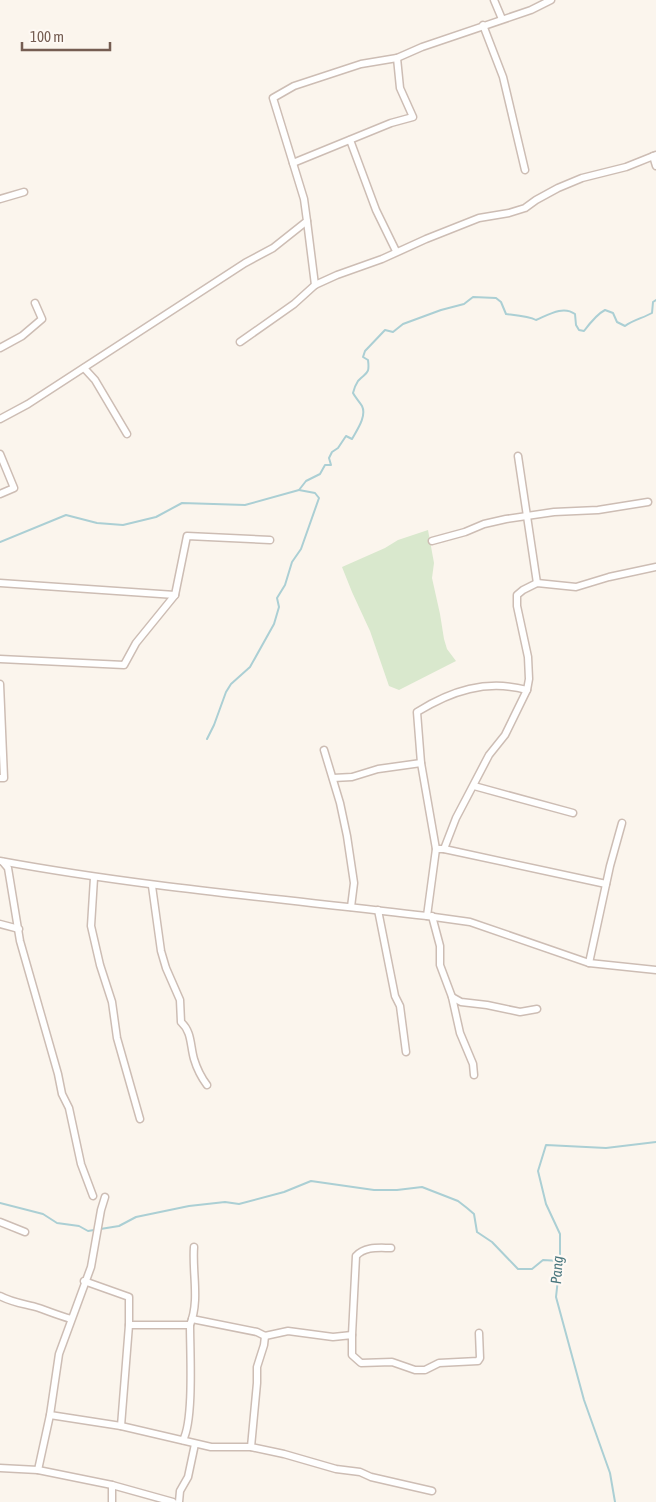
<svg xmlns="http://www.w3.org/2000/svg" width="656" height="1502" font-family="'Asap Condensed',sans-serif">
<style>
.green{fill:#d9e8cd}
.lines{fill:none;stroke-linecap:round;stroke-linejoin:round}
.stream{stroke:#abcfd4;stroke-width:2}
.street-casing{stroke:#cdbdb4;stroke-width:9}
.street{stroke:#fff;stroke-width:6}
.labels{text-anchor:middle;stroke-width:4.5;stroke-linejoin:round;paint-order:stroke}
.water-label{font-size:15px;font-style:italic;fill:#4a777e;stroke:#fef9f4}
</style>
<rect width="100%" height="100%" fill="#fbf5ed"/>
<path class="green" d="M428,530L434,563L432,578L440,614L444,639L447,649L456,661L399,690L389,686L370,631L352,592L342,567L385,548L398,540Z"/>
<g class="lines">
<g class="stream">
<path d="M0,542L66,515L97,523L123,525L156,517L182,503L245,505L299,490L306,481L320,474L325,465H331L329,458L332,452L338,448L346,436L352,439C357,430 367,416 362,406C359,401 355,397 353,393C354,389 356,384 358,381C366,372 370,375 368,360L363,357L365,351L385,330L393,332L403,324L441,310L464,304L473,297L496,298L501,302L506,314C514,315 529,316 536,320C548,315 563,305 575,314L576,325L579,330L584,331C590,323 597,314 605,310L613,313L617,322L625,326C633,320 643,318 652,313L653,302L656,300"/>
<path d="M207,739L214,725L226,692L231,684L250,667L274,624L279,607L277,598L285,585L292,562L301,549L319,498L315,493L299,490"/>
<path d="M0,1203L43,1214L57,1223L79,1226L88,1231L119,1226L136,1217L189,1206L225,1202L239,1204L284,1192L311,1181L374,1190H397L422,1187L458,1201L467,1208L474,1214L477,1232L492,1242L518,1269H532L543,1260L560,1261"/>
<path d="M615,1502L610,1473L584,1400L556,1297L560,1261V1234L546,1204L538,1171L546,1145L606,1148L656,1142"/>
</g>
<g class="street-casing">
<g id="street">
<path d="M494,0L502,19"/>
<path d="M483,25L503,77L525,170"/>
<path d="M350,140L376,210L396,251"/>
<path d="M653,156L656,166"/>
<path d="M293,163L391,123L413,117L400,88L397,58"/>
<path d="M0,199L24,192"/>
<path d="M307,221L315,285"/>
<path d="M240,342L294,304L315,285L337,275L382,259L426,239L479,218L509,213L525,208L536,200L558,188L582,178L626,167L656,155"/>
<path d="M0,348L22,336L42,319L35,303"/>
<path d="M84,368L95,380L127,434"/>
<path d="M0,419L28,404L245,263L273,248L307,221L304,199L273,98L294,86L361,64L397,58L422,47L531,10L551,0"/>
<path d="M0,454L14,488L0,494"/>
<path d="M518,456L537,583"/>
<path d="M432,541L465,532L484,524L506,519L554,512L598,510L648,502"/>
<path d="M0,583L175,595"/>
<path d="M0,659L124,665L136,643L175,595L187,536L270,540"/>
<path d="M0,684L4,778H0"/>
<path d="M324,750L340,803L347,836L354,883L351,907"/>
<path d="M333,778L352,777L378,769L421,763"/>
<path d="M474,786L573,813"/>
<path d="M436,849H444L456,818L466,799L489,755L505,735L527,690L529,679L528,657L517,606V595L523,590L537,583L576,587L609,577L656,567"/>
<path d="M444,849L606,884"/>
<path d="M0,861C141,887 284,899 427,916L470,922L589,963L656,970"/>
<path d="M3,862L8,868L20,941L58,1074L62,1094L69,1108L81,1164L93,1196"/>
<path d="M94,878L91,926L100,965L112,1002L117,1038L140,1119"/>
<path d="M152,886L161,951L166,968L180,1000L181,1022C192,1032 190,1045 194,1059C197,1069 201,1077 207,1085"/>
<path d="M378,910L395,996L400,1006L406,1052"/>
<path d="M427,916L436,849L421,763L417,712C451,691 486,679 527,690"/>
<path d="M432,916L440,946V965L452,997L460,1033L473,1064L474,1075"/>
<path d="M0,924L19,929"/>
<path d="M589,963L610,866L622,823"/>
<path d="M452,997L461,1002L487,1005L520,1012L537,1009"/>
<path d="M0,1222L25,1232"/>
<path d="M84,1281L129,1297V1325L121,1426"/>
<path d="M0,1296C13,1303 26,1304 39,1308C50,1312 60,1316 71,1319"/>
<path d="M192,1319L257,1332L265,1336L288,1331L333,1337L352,1335V1355L361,1363L392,1362L415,1370H425L439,1363L478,1361L480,1358L479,1333"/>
<path d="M129,1325H190"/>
<path d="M352,1335L356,1256C365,1246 379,1248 391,1248"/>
<path d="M50,1415L121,1426L211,1447H251L284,1454L336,1469L360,1472L371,1477L432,1491"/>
<path d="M183,1440C194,1420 190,1351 190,1325C200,1300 192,1273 194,1247"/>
<path d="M251,1447L257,1383V1367L264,1345L265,1336"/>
<path d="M0,1468L38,1470L112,1485L173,1502"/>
<path d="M38,1470L50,1415L59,1354L91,1267L101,1210L105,1197"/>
<path d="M112,1502V1485"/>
<path d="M179,1502L180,1491L188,1477L195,1444"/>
</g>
</g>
<use href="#street" class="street"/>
</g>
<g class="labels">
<g class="water-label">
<text transform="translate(557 1270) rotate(-86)" y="5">Pang</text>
</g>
</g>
<path d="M22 42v8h88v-8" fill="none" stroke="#755d52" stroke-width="2.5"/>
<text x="30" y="42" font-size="15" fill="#755d52" stroke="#fef9f4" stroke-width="4" paint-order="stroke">100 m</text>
</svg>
